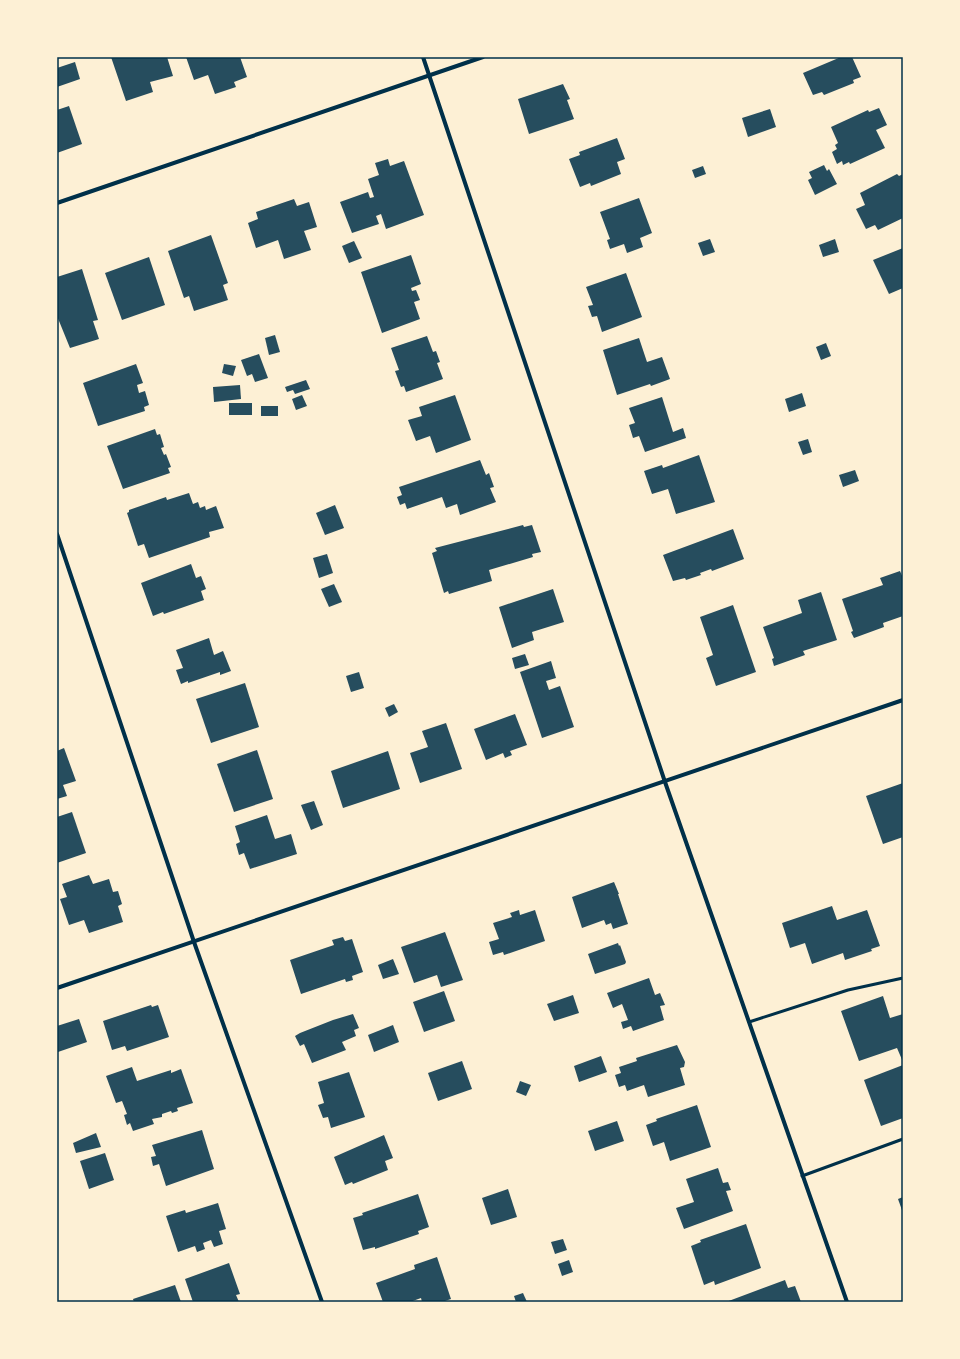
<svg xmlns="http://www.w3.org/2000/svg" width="960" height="1359" font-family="'Varela Round',sans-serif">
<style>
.building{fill:#264d5e}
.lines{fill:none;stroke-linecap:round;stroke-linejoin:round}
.service{stroke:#003049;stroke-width:3}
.minor{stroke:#003049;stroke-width:4}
.neatline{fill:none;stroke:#003049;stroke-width:1.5}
</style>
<rect width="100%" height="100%" fill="#fdf0d5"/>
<g class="building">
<path d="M111,57H167L173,76L150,82L153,92L126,101Z"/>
<path d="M186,57H240L247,77L234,82L236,87L215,94L208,75L194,80Z"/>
<path d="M841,57H852L861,77L853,80L854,83L824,95L822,92L813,95L803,73Z"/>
<path d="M75,62L80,79L57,87V68Z"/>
<path d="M563,84L570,99L567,100L574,119L529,134L518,99Z"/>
<path d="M69,106L82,144L57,153V110Z"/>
<path d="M879,108L887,125L876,130L885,148L850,164L849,162L843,165L842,161L837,164L832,152L837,149L835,145L838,143L831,127L868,110L869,112Z"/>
<path d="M770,109L776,127L748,137L742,118Z"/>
<path d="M617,138L625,159L617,162L621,174L591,186L590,183L580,187L569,159L580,155L579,152Z"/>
<path d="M388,159L390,166L404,161L424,215L386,229L381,214L376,216L379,224L352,233L340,202L368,192L370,198L374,197L368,179L379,175L375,163Z"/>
<path d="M824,165L827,171L829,169L837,184L815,195L808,180L812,178L809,172Z"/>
<path d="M703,166L706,174L695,178L692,170Z"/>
<path d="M897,174L899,176L903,174V218L878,230L875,225L866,229L856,209L865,205L860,193Z"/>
<path d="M639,198L652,233L640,238L643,247L627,253L624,244L610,249L607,240L610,239L600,212Z"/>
<path d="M294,199L297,206L309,202L317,227L304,231L311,250L284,259L278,240L256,248L248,223L258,219L256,212Z"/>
<path d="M211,235L228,283L223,285L228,300L194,311L189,296L184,298L168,251Z"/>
<path d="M710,239L715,252L703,256L698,243Z"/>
<path d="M835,239L839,252L823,257L819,245Z"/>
<path d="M354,241L362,258L349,263L342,246Z"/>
<path d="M903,248V288L889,294L873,260Z"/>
<path d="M411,255L421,284L411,288L412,291L416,290L420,300L414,302L420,319L382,333L361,272Z"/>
<path d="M149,257L165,305L122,320L105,273Z"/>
<path d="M82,269L98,320L93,321L99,339L70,348L57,316V277Z"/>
<path d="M626,273L642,317L602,332L597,316L592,317L588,306L593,305L586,287Z"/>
<path d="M275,335L280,352L269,355L265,338Z"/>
<path d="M427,336L433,352L436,351L440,362L437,363L443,379L406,392L404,386L401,387L395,371L399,370L391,348Z"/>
<path d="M639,338L647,362L662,357L670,379L651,386L650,384L617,395L603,350Z"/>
<path d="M826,343L831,356L821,360L816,347Z"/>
<path d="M259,354L268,378L255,382L252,374L247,376L241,360Z"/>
<path d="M136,364L143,383L137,385L139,393L145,391L149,405L144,407L145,411L98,426L83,383Z"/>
<path d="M224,364L236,366L233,376L222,373Z"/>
<path d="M306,380L310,389L295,394L293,390L287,392L285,387Z"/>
<path d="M240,385L241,399L214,402L213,387Z"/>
<path d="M802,393L806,406L789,412L785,399Z"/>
<path d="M302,395L307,406L296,410L292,399Z"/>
<path d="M455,395L471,440L436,453L430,436L416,441L408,420L422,416L419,407Z"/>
<path d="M662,397L673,432L683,428L686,438L645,452L639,436L633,438L629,425L635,423L629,408Z"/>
<rect x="229" y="403" width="23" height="12"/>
<rect x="261" y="406" width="17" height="10"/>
<path d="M155,429L157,435L160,434L164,447L161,448L164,455L166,454L171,467L168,468L170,473L123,489L107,446Z"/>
<path d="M808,439L812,452L803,455L798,442Z"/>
<path d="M699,455L715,502L676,514L668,489L652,494L644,471L662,465L663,468Z"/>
<path d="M480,460L486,475L489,473L494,487L490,488L496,502L460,515L457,504L446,508L442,497L407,509L405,503L400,505L397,497L402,495L399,487Z"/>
<path d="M855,470L859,481L843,487L839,475Z"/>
<path d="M189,493L193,504L198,502L200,508L205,506L206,510L216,506L224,528L209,532L210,537L149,558L144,544L138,546L127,513L129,512V510L166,497L167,500Z"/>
<path d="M335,505L344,528L325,535L316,513Z"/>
<path d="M523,525L524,527L532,525L541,552L532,554L533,557L489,570L492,581L449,594L448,591L444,593L432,553L437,551L435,548Z"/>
<path d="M733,529L744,559L712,571L711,569L700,573L701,575L686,580L685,578L673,581L663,555Z"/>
<path d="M327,554L333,573L319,578L313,558Z"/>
<path d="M191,564L196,578L201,576L206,589L201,591L204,600L164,614L163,612L153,616L141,583Z"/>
<path d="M900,571L903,578V616L883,623L884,627L854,638L851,632L853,631L842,599L883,585L880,578Z"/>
<path d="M334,584L342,602L329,607L321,589Z"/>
<path d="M553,589L564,622L532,632L534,640L512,648L499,607Z"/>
<path d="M821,592L837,640L803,651L805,655L774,666L772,659L774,658L763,627L802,613L798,600Z"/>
<path d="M733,605L756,672L716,686L706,658L713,655L700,617Z"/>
<path d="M209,638L214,655L223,651L231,671L220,675V672L188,683V681L181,684L176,670L183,668L176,650Z"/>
<path d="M525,654L529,665L515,669L512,658Z"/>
<path d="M551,661L556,678L546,681L549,690L560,686L574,727L542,738L520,672Z"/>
<path d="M359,672L364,688L351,692L346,676Z"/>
<path d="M245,683L259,727L211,743L196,699Z"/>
<path d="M394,704L398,712L389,717L385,708Z"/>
<path d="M515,714L527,745L510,751L512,755L505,758L503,753L486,760L474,729Z"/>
<path d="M446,723L462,769L420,783L410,753L428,747L422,731Z"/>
<path d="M64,748L76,781L63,785L67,796L57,799V751Z"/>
<path d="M257,750L273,799L234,812L217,764Z"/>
<path d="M388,751L400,789L343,808L331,771Z"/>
<path d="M903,783V837L883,844L866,796Z"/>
<path d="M314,801L323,825L311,830L301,805Z"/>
<path d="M72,812L86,853L57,863V817Z"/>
<path d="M267,815L275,839L291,834L297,854L250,869L244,853L239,855L236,844L240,842L235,826Z"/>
<path d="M89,875L93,884L109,879L113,892L118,891L122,904L118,906L123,922L89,933L84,920L69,925L60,899L67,897L62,884Z"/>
<path d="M614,882L619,894H618L628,924L613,929L611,923L606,925L604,920L582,928L572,897Z"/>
<path d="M832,906L837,920L867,910L880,946L871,949L872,951L845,960L843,953L812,964L805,943L790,948L782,923Z"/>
<path d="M519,910L520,915L535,910L545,941L504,955L503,952L493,955L489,942L499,939L493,923L512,917L510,913Z"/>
<path d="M445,932L463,980L441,987L437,975L414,983L401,947Z"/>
<path d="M343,937L345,941L352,939L363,972L352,976L353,980L346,982L345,979L301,994L290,960L334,945L332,940Z"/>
<path d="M618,943L619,946L620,945L626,962L625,964L595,974L588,954Z"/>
<path d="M393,959L399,974L383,979L378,965Z"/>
<path d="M649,978L655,995L660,993L665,1005L660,1006L664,1020L633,1031L631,1026L623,1029L621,1022L628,1020L622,1004L613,1008L607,993Z"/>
<path d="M444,991L455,1021L424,1032L413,1002Z"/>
<path d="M573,995L579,1013L554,1021L547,1004Z"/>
<path d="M883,996L890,1018L903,1014V1062L897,1048L859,1061L841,1011Z"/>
<path d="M151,1005L152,1007L158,1005L169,1037L127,1051L125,1046L112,1050L103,1021Z"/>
<path d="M353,1014L359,1028L354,1030L356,1036L342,1042L346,1050L312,1063L304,1044L300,1046L295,1036L300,1033L333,1020Z"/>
<path d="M79,1019L87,1042L58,1052L57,1026Z"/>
<path d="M393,1025L399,1042L374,1052L368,1035Z"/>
<path d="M677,1045L685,1062L684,1067L680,1068L685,1085L648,1097L644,1085L627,1091L625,1085L619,1087L615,1075L621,1073L619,1067L637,1061L636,1058Z"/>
<path d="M601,1056L607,1072L579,1082L574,1066Z"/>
<path d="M462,1061L472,1089L438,1101L428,1073Z"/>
<path d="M903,1065V1118L881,1126L864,1080Z"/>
<path d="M132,1067L137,1081L171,1070V1073L181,1069L193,1103L177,1108L178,1111L172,1113L171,1111L162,1114V1117L152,1119L154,1124L133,1131L130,1123L127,1125L124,1115L127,1114L122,1101L116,1103L106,1076Z"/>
<path d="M349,1072L365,1117L331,1128L328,1117L323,1118L318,1105L324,1103L318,1082Z"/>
<path d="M520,1081L531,1085L526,1096L516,1092Z"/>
<path d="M697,1105L711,1147L670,1161L664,1142L653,1146L646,1125L657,1121L656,1119Z"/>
<path d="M617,1121L624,1141L595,1151L588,1131Z"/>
<path d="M202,1130L214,1169L166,1186L159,1164L153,1166L151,1157L156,1156L152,1145Z"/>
<path d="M96,1133L101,1147L76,1153L73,1143Z"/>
<path d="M384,1135L393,1158L385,1161L388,1170L353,1184L352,1182L345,1185L334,1157Z"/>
<path d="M105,1153L114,1180L89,1189L80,1161Z"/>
<path d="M718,1168L723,1183L728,1182L731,1190L726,1191L733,1211L684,1229L676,1208L694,1202L686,1179Z"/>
<path d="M508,1189L517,1217L491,1225L482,1198Z"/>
<path d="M418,1194L429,1227L418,1231L419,1234L375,1249V1247L363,1250L353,1218L363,1215L362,1213Z"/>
<path d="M903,1197V1213L898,1199Z"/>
<path d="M218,1203L226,1229L219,1231L223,1244L214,1247L211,1240L203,1243L205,1249L197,1252L195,1246L178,1252L166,1216L185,1210L186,1213Z"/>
<path d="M746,1224L761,1268L715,1285L714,1281L704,1285L691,1246L701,1242L700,1240Z"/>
<path d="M563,1239L567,1250L555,1254L551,1242Z"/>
<path d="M437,1257L451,1299L442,1302H422L421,1298L410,1302H383L376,1283L415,1269L414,1265Z"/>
<path d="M569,1260L573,1272L562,1276L558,1264Z"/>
<path d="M229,1263L240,1294L236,1295L239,1302H193L185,1279Z"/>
<path d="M785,1280L788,1288L795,1286L801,1302H726Z"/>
<path d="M175,1285L181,1302H134L133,1299Z"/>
<path d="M523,1293L527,1302H516L514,1296Z"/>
</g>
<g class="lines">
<g class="service">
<path d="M749,1022L848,990L903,978"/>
<path d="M802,1176L903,1139"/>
</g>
<g class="minor">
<path d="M423,57L665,782L847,1302"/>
<path d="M57,203L483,57"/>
<path d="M57,534L194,942L322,1302"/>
<path d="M57,988L903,700"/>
</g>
</g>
<rect width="960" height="1359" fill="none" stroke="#fdf0d5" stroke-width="116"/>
<rect x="58" y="58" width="844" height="1243" class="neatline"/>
</svg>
